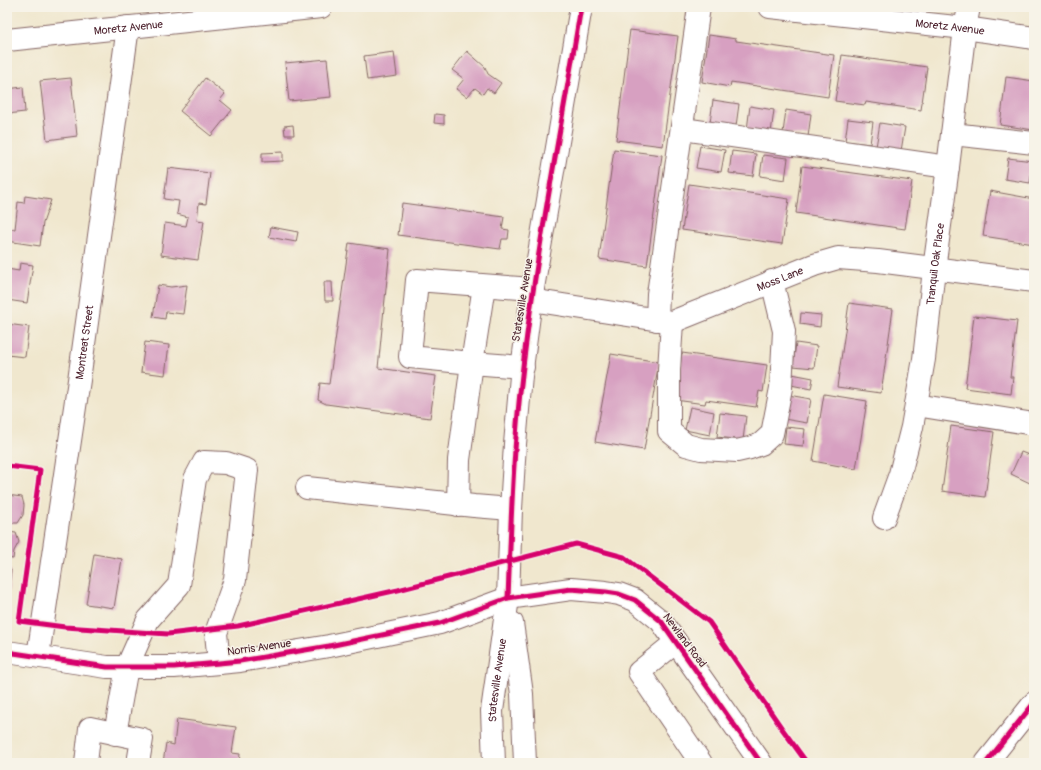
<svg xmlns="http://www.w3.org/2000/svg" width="1041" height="770" font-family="Pangolin,sans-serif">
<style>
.building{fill:#d7a0c1}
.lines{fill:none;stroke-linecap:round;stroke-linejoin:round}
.minor-casing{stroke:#846564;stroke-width:24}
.major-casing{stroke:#846564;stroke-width:24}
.minor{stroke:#fff;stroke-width:22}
.major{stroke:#fff;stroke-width:22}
.cycleway-casing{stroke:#f7f3e8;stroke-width:8}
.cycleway{stroke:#d6006c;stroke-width:5}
.labels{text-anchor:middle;stroke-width:3;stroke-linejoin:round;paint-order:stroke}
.street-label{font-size:11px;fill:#4a1f2b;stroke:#f7f3e8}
</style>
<rect width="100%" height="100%" fill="#f7f3e8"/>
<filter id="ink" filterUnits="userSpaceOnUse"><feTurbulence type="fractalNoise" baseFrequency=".025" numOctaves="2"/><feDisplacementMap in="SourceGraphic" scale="8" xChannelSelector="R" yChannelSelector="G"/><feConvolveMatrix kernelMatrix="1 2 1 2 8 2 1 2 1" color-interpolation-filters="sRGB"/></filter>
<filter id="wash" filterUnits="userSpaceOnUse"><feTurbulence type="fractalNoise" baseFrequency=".012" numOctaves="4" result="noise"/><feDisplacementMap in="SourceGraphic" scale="16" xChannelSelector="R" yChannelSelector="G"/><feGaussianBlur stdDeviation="0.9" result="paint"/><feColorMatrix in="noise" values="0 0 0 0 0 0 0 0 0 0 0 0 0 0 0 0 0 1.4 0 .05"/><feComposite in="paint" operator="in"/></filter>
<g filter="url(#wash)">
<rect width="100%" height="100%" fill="#f0e7ce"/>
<g id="blocks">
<g class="building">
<path d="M630,30L678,36L663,146L616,140Z"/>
<path d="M709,35L736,39V41L834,55L828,97L731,82L730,87L702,82Z"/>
<path d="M467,51L485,67L488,74L501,83L494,93L487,88L483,94L475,88L467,97L456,89L464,79L452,70Z"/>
<path d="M394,52L397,76L367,80L364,56Z"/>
<path d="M842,55L927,67L921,110L866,102L865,105L835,101Z"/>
<path d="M327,59L331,97L289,101L285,63Z"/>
<path d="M1006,77L1034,81V130L1000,125Z"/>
<path d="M71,78L77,136L47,140L40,81Z"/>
<path d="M205,78L225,94L220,100L232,110L211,136L180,111Z"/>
<path d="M23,87L25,112L7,114V89Z"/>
<path d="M713,100L739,104L736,126L710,123Z"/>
<path d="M750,106L774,110L771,133L747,130Z"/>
<path d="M786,110L811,114L808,137L783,133Z"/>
<path d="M435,114L444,115V124L434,123Z"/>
<path d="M848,119L873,122L870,144L845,141Z"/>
<path d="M880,123L905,127L901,151L876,147Z"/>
<path d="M293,125L294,135H285L284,126Z"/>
<path d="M700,146L725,150L721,172L696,168Z"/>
<path d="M614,149L662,155L647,266L599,259Z"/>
<path d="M732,151L756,154L753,176L729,173Z"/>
<path d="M283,152V161L262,162V153Z"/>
<path d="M763,155L788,158L785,180L760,176Z"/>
<path d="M1008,158L1033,161L1030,183L1005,179Z"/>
<path d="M802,166L912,181L905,229L796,213Z"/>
<path d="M168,168L210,173L206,204L199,203L197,220L204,221L198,260L161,255L165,223L186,226L188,217L177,214L179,201L164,199Z"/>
<path d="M689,184L789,199L782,244L682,230Z"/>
<path d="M990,191L1034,199V244L983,236Z"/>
<path d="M25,196L51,200L43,223L40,246L7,241V228L15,229L18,202L24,203Z"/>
<path d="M402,203L504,217L502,229L509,230L508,239H502L500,249L398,235Z"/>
<path d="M271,227L298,232L296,242L269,237Z"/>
<path d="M349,243L390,249L378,368L436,376L430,418L326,404L318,400L320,383L329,384Z"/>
<path d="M20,263L33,265L27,303L7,300V269L19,271Z"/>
<path d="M324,282H332L333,301H325Z"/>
<path d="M158,285L171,287L187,285L183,314L166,312L165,319L153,317Z"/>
<path d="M849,303L893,309L881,393L837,387Z"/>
<path d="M801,313L821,315L820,327L800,324Z"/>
<path d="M974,316L1017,321L1010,377H1013L1011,394L965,388Z"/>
<path d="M7,324L29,327L25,357L7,355Z"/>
<path d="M145,342L169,345L165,375L141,372Z"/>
<path d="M796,343L817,346L814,368L793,366Z"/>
<path d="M682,353L767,365L763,392L759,391L756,407L706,400L705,404L675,400Z"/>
<path d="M611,354L659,362L644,450L595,442Z"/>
<path d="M792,374L813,378L811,389L791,385Z"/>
<path d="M824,394L867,401L856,469L813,461Z"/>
<path d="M788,395L811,399L807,423L784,419Z"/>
<path d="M690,407L714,412L710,435L685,430Z"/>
<path d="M720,413L746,416L743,440L717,437Z"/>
<path d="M951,426L994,432L985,497L942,491Z"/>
<path d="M786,427L805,429L803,446L784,444Z"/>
<path d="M1021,452L1034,457V479L1032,484L1011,474Z"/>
<path d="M7,495L22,497L24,505L23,515L18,523H7Z"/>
<path d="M7,532L16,533L19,542L14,551L13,559L7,558Z"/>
<path d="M94,554L122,559L114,608L86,604Z"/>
<path d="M7,569L11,570L8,594H7Z"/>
<path d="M177,719L236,727L232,753L240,754L239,763H163L166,743L174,745Z"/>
</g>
</g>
</g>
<g filter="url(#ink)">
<use href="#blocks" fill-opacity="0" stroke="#846564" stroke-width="1"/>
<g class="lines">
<g class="minor-casing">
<g id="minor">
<path id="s1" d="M770,7L965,28L1034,38"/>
<path id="s2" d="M7,40L321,7"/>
<path d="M683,129L948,167"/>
<path d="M952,134L1034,143"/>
<path d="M484,286L472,363L523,367"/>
<path id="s3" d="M531,300L672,322L814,265L838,258L878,261L1034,281"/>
<path d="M657,320L658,294L699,7"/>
<path d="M672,322L669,370V431L686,445L701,449L737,451L750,448L761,444L772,434L781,388L784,331L772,281"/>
<path d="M916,405L1034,424"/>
<path d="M307,488L474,506L511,509"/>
<path d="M458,505L459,460L472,363L410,357L417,280L533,289"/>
<path id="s4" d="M884,518L900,474L912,427L924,359L934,269L948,167L965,28L969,7"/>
<path d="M676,642L639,672L701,763"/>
<path d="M7,652L107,667H174L219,663L240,661L329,646L440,623L508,598L571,589L606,592L619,594L635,600L661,621L761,763"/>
<path id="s5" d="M38,656L79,380L128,27"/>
<path d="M115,734L127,667L148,620L179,585L195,479L204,462L226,463L247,470L235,580L216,633L219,663"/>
<path d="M86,763L90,728L142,739L138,763"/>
<path d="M986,763L1034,703"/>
</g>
</g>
<g class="major-casing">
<g id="major">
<path d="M512,623L522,694L525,763"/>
<path id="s6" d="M494,763L492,711L508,598L511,509L515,444L521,376L531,300L581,7"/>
</g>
</g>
<use href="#minor" class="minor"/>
<use href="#major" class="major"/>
<g class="cycleway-casing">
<g id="cycleway">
<path d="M7,466L40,470L19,621L65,627L168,634L238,626L398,590L576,544L624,557L709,622L783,730L807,763"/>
<path d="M508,598C511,524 513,449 522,375C536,252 561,129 581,7"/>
<path d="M7,652L107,667H174L219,663L240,661L329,646L440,623L508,598L571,589L606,592L619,594L635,600L661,621L761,763"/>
<path d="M986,763L1034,703"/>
</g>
</g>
<use href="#cycleway" class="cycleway"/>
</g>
</g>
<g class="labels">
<g class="street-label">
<text dy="4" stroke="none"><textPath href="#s2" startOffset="122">Moretz Avenue</textPath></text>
<text dy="4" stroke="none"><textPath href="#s1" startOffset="181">Moretz Avenue</textPath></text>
<text dy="4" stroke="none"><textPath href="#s4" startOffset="260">Tranquil Oak Place</textPath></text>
<text dy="4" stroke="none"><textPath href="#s3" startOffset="259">Moss Lane</textPath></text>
<text transform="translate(522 300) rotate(-81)" y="4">Statesville Avenue</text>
<text dy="4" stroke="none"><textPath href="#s5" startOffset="317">Montreat Street</textPath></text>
<text transform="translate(685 640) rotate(53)" y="4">Newland Road</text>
<text transform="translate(259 647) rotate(-8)" y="4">Norris Avenue</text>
<text dy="4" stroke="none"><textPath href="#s6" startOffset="83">Statesville Avenue</textPath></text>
</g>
</g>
<rect width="1041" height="770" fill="none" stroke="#f7f3e8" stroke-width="24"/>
</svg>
